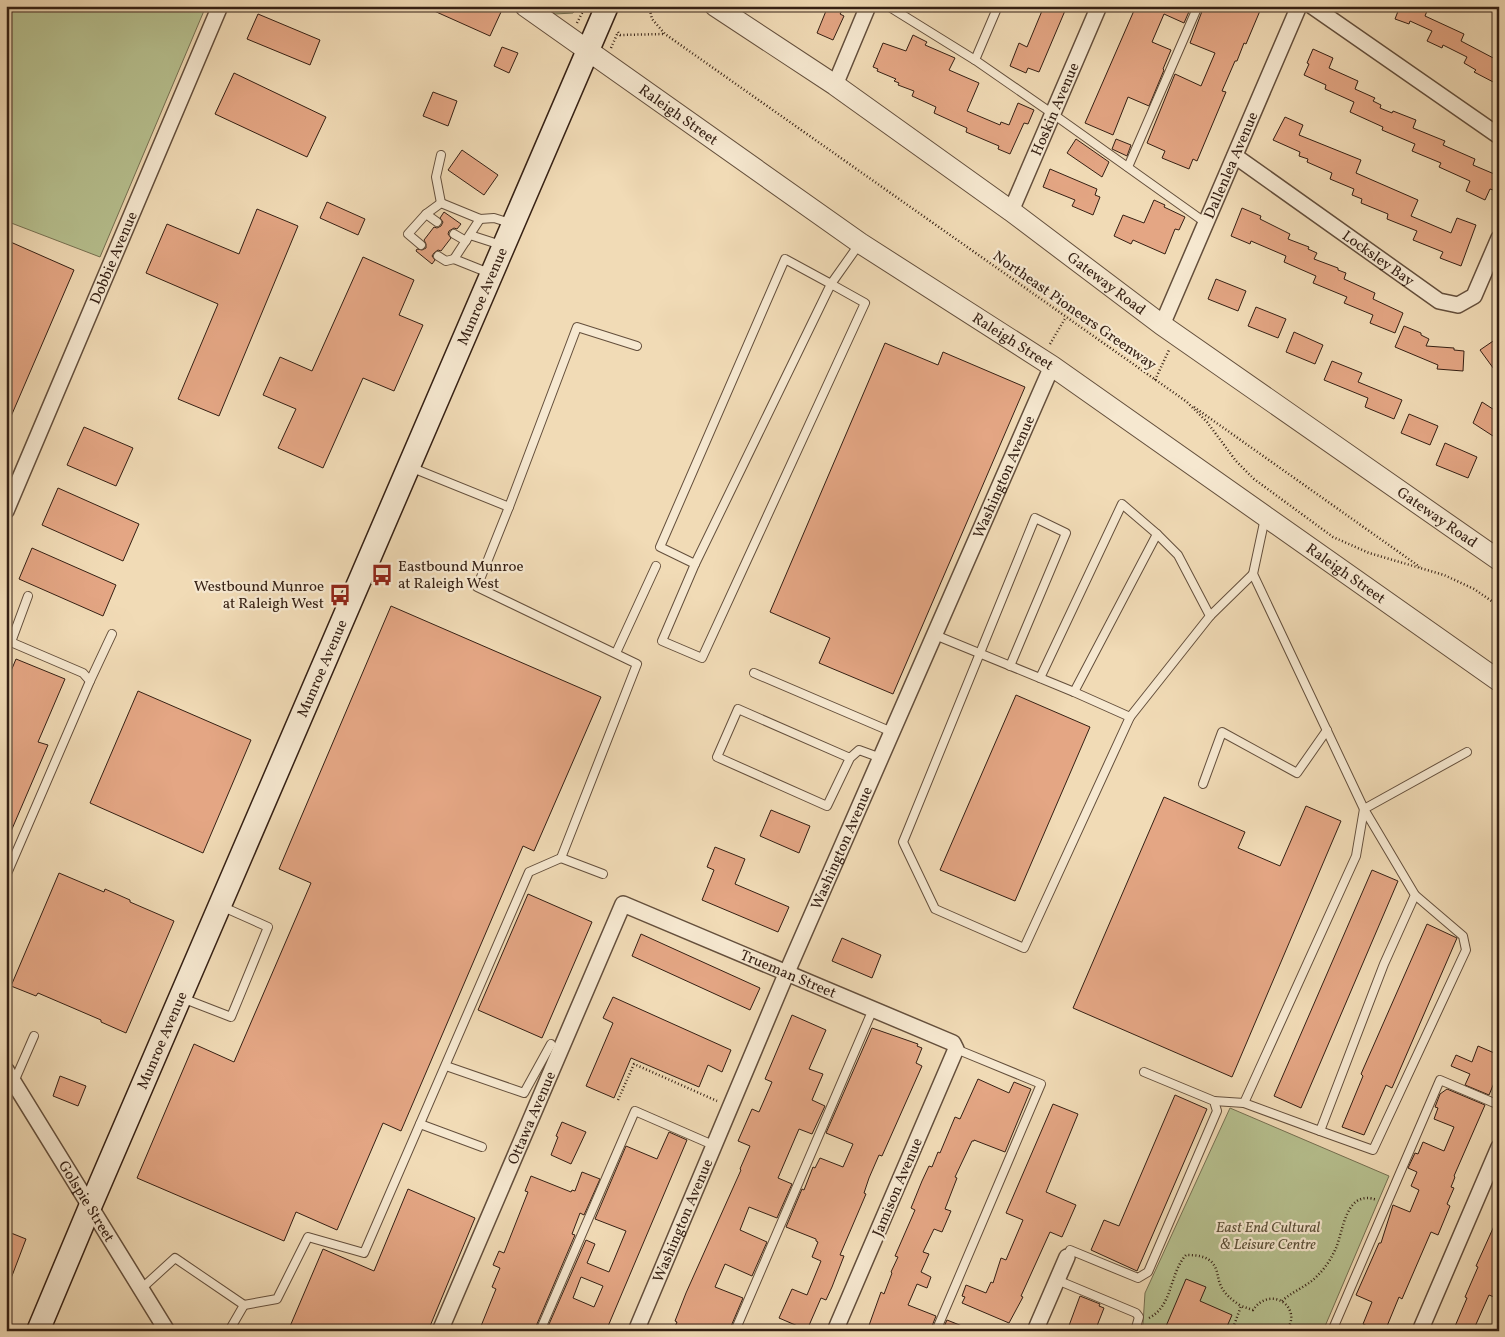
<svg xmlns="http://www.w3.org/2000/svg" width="1505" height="1337" font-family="Vollkorn,serif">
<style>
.green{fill:#b7c190;stroke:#767052}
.building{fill:#e4a684;stroke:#352014;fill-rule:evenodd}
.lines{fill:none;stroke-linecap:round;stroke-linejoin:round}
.service-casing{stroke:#644f3c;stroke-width:10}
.minor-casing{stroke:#644f3c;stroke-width:18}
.tertiary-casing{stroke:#644f3c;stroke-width:22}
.secondary-casing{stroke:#352014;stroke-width:25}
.path{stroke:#352014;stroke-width:2.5;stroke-dasharray:1 2.5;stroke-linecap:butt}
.service{stroke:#f6e8d0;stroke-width:8}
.minor{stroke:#f6e8d0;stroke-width:15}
.tertiary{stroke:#f6e8d0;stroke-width:20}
.secondary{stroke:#f6e8d0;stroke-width:22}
.labels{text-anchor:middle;stroke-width:4.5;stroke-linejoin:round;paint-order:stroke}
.street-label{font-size:15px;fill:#352014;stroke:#f6e8d0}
.poi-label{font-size:15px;fill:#352014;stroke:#f6e8d0;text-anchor:start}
.park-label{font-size:15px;font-style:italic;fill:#5c5039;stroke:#f6e8d0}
</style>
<rect width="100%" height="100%" fill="#f1dbb6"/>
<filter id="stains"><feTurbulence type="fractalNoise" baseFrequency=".004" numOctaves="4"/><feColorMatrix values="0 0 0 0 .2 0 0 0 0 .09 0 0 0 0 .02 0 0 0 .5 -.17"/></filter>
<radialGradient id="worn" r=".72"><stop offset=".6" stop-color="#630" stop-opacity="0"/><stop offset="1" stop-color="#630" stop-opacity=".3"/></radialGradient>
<g class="green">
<path d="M6,6H206L100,257L6,221Z"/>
<path d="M544,6H579L573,13L555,14Z"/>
<path d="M1230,1108L1389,1176L1323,1331H1140L1143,1324L1145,1293Z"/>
</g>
<g class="building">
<path d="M423,6H488L501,12L490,36Z"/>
<path d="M828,6L842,11L840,14L844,16L833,40L817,33Z"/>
<path d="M1044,6H1067L1039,72L1028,68L1026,73L1010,66L1019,43L1027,47Z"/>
<path d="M1136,6L1191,7L1184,23L1164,14L1152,42L1171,50L1163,69L1164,70L1149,106L1128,97L1113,135L1085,123Z"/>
<path d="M1204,6H1262L1246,44L1244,43L1237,61H1235L1222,91L1226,92L1197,161L1193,159L1189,169L1162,158L1165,151L1147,143L1175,74L1201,86L1215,53L1190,43Z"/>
<path d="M1400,6H1429L1425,16L1464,34L1461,41L1499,61V85L1474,72L1476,70L1464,63L1467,57L1443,45L1442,48L1427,41L1432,31L1410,21L1409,24L1395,19Z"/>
<path d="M258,14L320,40L310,65L247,39Z"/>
<path d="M913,35L927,42L925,45L955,58L949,70L979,83L967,111L1000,125L1001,122L1009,125L1018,103L1034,110L1028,124L1024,123L1010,154L998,149L999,146L966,132L967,128L934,113L936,107L912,96L914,91L898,85L899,83L894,81L896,79L877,71L878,69L873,67L883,43L906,51Z"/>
<path d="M502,47L518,53L509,73L494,66Z"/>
<path d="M1313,49L1333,58L1329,68L1358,81L1355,89L1375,98L1373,101L1381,105L1380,108L1392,113L1393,111L1416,120L1413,128L1445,141L1443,145L1475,159L1473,165L1499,176L1493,190L1490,189L1485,200L1466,191L1470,181L1439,167L1441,163L1412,151L1415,144L1382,130L1383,127L1350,112L1354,102L1325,89L1326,85L1304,75L1309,64L1307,63Z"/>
<path d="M234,73L326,117L307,157L215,114Z"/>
<path d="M433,92L457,101L448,126L423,116Z"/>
<path d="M1285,117L1303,125L1299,135L1361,160L1356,173L1418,200L1411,216L1451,233L1457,218L1476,225L1461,266L1440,258L1443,252L1413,240L1417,231L1387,219L1388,214L1361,203L1362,199L1352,195L1354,189L1330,179L1332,173L1307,162L1308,159L1299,156L1300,152L1273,140Z"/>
<path d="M1076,139L1109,162L1102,177L1067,153Z"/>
<path d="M1116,139L1131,145L1127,156L1112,149Z"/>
<path d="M462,150L498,175L484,195L448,170Z"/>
<path d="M1050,169L1097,189L1095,195L1100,197L1093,215L1072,206L1075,200L1043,187Z"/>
<path d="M1154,200L1165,205L1164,207L1185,217L1179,230L1175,229L1165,254L1133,240L1131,244L1114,236L1123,215L1144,223Z"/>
<path d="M327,202L365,219L358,235L320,218Z"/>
<path d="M1242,208L1261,216L1260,219L1290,234L1288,239L1309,247L1308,249L1317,253L1314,259L1338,268V270L1346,273L1344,279L1375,293L1373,299L1403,313L1395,333L1370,323L1373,315L1344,303L1347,297L1313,283L1316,276L1284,262L1286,256L1251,241L1250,244L1231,236Z"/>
<path d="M257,209L298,226L219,416L178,399L218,304L146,273L167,224L239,254Z"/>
<path d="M444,212L461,224L457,229L454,228L449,231L448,234L451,238L441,251L438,250L434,253L432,256L435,260L432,264L416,251L417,249L422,250L426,248V244L424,240L434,227L437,228L441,226L443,222L440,218Z"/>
<path d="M6,240L74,270L6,428Z"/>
<path d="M363,257L414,280L399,315L423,325L394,391L363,378L323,468L278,448L296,409L263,395L280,357L312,371Z"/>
<path d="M1216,279L1246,291L1238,311L1208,299Z"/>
<path d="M1256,307L1286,319L1278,338L1248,326Z"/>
<path d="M1404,326L1421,333V335L1429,339L1426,346L1454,348V350L1464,351L1463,371L1437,369L1438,365L1395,347Z"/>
<path d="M1294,332L1323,345L1315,364L1286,352Z"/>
<path d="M1499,337V376L1480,350Z"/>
<path d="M885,343L938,365L943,352L1025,387L893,694L819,663L830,638L770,612Z"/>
<path d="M1332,361L1362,373L1358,382L1402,400L1394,419L1365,407L1368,398L1324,380Z"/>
<path d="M1482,402L1499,413V423L1493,436L1473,423Z"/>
<path d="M1409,414L1438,426L1430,445L1401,433Z"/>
<path d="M84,427L133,448L116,486L67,465Z"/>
<path d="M1445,443L1477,457L1468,478L1436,465Z"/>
<path d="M58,488L139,524L123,561L42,525Z"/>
<path d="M32,548L116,585L103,616L19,579Z"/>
<path d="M391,606L601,697L534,851L523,846L401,1131L383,1123L337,1230L296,1212L284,1241L137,1178L194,1044L234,1062L311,883L279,869Z"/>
<path d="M16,659L65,679L38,742L48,745L6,843V683Z"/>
<path d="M138,691L251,740L203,853L90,803Z"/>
<path d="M1016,695L1090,727L1015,901L940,870Z"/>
<path d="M1164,797L1245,832L1238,848L1280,866L1306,806L1341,821L1232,1077L1073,1008Z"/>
<path d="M771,810L810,826L799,853L760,836Z"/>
<path d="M715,847L745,859L735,884L789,907L778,932L702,900L714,870L707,867Z"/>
<path d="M1372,870L1398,881L1301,1108L1274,1096Z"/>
<path d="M59,873L104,892L105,889L130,900V902L174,921L126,1033L101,1022V1020L38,993L36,996L11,986Z"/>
<path d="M528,894L592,922L542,1038L478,1010Z"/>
<path d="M1427,924L1457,938L1392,1088L1386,1085L1364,1135L1342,1127L1363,1076L1361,1074Z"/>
<path d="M641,934L760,988L750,1010L632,956Z"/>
<path d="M842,938L881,955L872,978L832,961Z"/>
<path d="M613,997L731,1050L722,1072L708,1065L699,1087L631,1058L614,1098L586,1086L613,1023L603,1018Z"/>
<path d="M792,1015L826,1030L809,1069L823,1074L812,1100L825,1106L812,1134L799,1129L778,1178L792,1184L777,1218L749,1207L740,1230L767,1242L752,1276L725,1264L715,1287L743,1298L729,1331H673L677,1322L675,1321L686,1293L741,1170L740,1169L750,1146L738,1141L752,1109L759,1112L772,1082L765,1079Z"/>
<path d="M872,1028L918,1044L917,1046L922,1048L916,1063L922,1066L882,1156L879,1155L869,1178L864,1193L866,1194L840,1255L844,1256L832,1287L826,1300L821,1298L807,1330L779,1318L792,1289L807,1295L821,1261L812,1257L818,1242L816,1241V1239L786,1227L802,1189L804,1190L813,1167L815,1168L820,1158L843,1167L853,1144L826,1133Z"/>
<path d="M1478,1046L1499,1055V1071L1489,1095L1465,1085L1470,1074L1451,1066L1456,1055L1472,1062Z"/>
<path d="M60,1076L86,1086L78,1106L53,1096Z"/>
<path d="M978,1079L1009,1093L1014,1082L1031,1089L1005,1152L974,1140V1141H972L955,1177L957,1178L945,1209L951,1211L942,1232L934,1229L923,1252L929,1254L921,1272L931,1277L927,1288L917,1284L908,1305L936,1316L930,1331H867L881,1292L884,1294L892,1273L891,1272L898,1257L895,1256L915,1210L911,1208L922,1181L929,1166L932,1167L938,1152L940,1153L955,1117L960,1119Z"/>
<path d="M1447,1089L1485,1105L1454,1176L1455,1177L1451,1187L1454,1188L1447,1204L1450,1206L1438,1235L1431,1232L1402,1299L1399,1297L1385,1331H1378L1363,1324L1372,1302L1356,1295L1379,1243H1381L1393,1205L1410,1212L1419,1190L1411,1186L1417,1172L1408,1168L1415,1153L1418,1154L1423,1142L1444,1151L1454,1127L1434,1119L1438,1108L1435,1107L1440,1094Z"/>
<path d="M1175,1095L1207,1109L1137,1271L1091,1250L1104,1220L1119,1226Z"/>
<path d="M1053,1104L1078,1114L1046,1192L1076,1205L1062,1237L1050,1232L1021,1296L1023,1297L1009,1323L962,1303L965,1297L962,1296L966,1285L986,1293L991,1282L993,1283L1001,1258L1006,1260L1023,1220L1006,1213Z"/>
<path d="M562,1122L586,1132L571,1164L551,1155L558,1137L556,1136Z"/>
<path d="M669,1132L687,1140L606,1331H546L586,1240L595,1244L587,1263L609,1272L626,1231L595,1219L626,1146L657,1159ZM581,1277L603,1286L594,1307L573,1298Z"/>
<path d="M582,1172L600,1179L584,1215L580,1213L572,1234L575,1235L534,1331H479L496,1289L492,1287L500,1268L493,1265L499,1251L504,1253L528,1192L525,1191L531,1176L571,1192L572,1190L575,1191Z"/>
<path d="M408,1189L475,1218L428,1331H288L323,1249L374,1271Z"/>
<path d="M1499,1215V1299L1489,1295L1473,1331H1453L1467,1298L1465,1297L1478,1267L1476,1266Z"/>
<path d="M6,1231L26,1239L7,1289H6Z"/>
<path d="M1186,1279L1206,1287L1200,1301L1232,1315L1225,1331H1164Z"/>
<path d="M1080,1296L1100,1304L1099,1306L1104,1308L1095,1331H1067Z"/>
<path d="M947,1320L972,1330V1331H942Z"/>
</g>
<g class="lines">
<g class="service-casing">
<g id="service">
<path d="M888,6L975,60L1053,114L1206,223"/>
<path d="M975,60L998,6"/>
<path d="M1128,167L1198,6"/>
<path d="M441,203L436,177L441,155"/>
<path d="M426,214L437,222"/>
<path d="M480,219L454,259L489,273"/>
<path d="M454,234L466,241"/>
<path d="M470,235L501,245"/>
<path d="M421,245L408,234L426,214L441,203L480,219L494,218L510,223"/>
<path d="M438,256L446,261L454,259"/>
<path d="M831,284L865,303L702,658L662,641L695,564Z"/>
<path d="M509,507L577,327L637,346"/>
<path d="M1265,518L1253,574L1364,809L1467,752"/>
<path d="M695,564L660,547L785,259L831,284L860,243"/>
<path d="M935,635L1074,692L1130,717L1210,616L1253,574"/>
<path d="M6,640L83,673L90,681L6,876"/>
<path d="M11,642L28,596"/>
<path d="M616,653L656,566"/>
<path d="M1010,666L1066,533L1035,518L903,842L935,909L1024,948L1130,717"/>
<path d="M754,673L892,732"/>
<path d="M1040,678L1122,504L1157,534"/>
<path d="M90,681L112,634"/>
<path d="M1074,692L1157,534L1178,555L1210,616"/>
<path d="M850,758L738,709L717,757L827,806L850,758L859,750L881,758"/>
<path d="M1203,784L1222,732L1297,773L1327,730"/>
<path d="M1364,809L1415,895L1384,964L1320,1131L1244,1103L1356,856Z"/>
<path d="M561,858L603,874"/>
<path d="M182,998L231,1017L268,927L221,906"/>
<path d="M446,1066L524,1093L551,1044"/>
<path d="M14,1082L34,1036"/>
<path d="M1214,1101L1244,1103"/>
<path d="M420,1124L482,1147"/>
<path d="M1320,1131L1373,1150L1466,950L1463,936L1415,895"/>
<path d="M1070,1250L1138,1278L1148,1272L1217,1111L1214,1101L1144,1072"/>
<path d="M1057,1280L1136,1313L1139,1317L1135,1331"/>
<path d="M141,1289L175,1258L244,1305L229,1331"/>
<path d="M244,1305L277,1299L308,1237L364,1253L529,872L561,858L637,664L477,587L509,507L410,467"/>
<path d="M540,1331L635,1111L713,1145"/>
<path d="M735,1331L873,1009"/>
<path d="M936,1331L1041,1084L956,1049"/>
<path d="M1332,1331L1440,1080L1499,1105"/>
</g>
</g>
<g class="minor-casing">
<g id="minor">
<path d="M1312,6L1499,136"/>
<path d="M835,85L868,6"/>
<path id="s1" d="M1235,156L1439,301L1458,305L1474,296L1499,238"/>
<path id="s2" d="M1011,211L1099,6"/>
<path id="s3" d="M1162,325L1299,6"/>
<path id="s4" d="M6,511L220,6"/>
<path id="s5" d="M6,1070L167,1331"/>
<path id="s6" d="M440,1331L623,904L953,1043L956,1049L835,1331"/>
<path id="s7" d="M636,1331L787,972L1052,366"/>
<path d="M1035,1331L1067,1257"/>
<path d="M1420,1331L1499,1147"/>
</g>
</g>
<g class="tertiary-casing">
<g id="tertiary">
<path id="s8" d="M525,6L860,243L1052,366L1499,681"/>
<path id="s9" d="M715,6L835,85L1011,211L1162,325L1499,560"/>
</g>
</g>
<g class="secondary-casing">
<g id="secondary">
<path id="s10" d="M38,1331L90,1207L607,6"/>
</g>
</g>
<g class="path">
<path d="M649,6L652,19L665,34L1187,402L1207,422L1236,461L1254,479L1333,537L1369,553L1444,575L1474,589L1499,606"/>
<path d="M577,23L583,11L581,6"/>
<path d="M611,48L618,32L620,35L665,34"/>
<path d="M1050,344L1066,317"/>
<path d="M1155,380L1169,350"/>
<path d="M1194,407L1420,567"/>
<path d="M618,1100L634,1064L717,1101"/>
<path d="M1282,1301C1294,1290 1309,1286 1319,1274C1326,1267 1332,1257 1336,1248C1344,1228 1346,1189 1377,1200"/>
<path d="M1149,1318C1173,1306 1169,1274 1186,1255C1198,1255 1211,1256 1216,1269C1218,1274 1218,1279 1220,1284C1224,1294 1232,1300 1241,1306"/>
<path d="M1232,1331L1241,1306L1253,1310C1271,1284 1304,1308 1286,1331"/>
</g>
<use href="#service" class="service"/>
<use href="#minor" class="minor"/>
<use href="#tertiary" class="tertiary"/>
<use href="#secondary" class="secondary"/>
</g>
<defs>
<g id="bus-bare" transform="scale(1.725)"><path d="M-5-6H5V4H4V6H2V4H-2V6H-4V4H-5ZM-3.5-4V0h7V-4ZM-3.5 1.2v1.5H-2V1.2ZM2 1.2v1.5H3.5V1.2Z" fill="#8f2418" stroke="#f6e8d0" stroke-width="2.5" paint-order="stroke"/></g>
</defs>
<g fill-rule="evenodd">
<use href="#bus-bare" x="382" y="575"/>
<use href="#bus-bare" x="340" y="595"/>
</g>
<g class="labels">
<g class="street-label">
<text dy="5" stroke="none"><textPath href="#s2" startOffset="111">Hoskin Avenue</textPath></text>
<text dy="5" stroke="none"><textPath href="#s8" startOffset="188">Raleigh Street</textPath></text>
<text dy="5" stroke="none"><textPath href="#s3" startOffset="174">Dallenlea Avenue</textPath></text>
<text dy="5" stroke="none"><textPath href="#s4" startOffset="275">Dobbie Avenue</textPath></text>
<text dy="5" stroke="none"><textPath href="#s1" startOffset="176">Locksley Bay</textPath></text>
<text dy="5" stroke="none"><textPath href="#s9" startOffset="480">Gateway Road</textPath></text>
<text dy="5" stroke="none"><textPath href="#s10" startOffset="1126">Munroe Avenue</textPath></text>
<text transform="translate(1075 310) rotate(35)" y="5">Northeast Pioneers Greenway</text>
<text dy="5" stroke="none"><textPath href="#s8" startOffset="592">Raleigh Street</textPath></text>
<text dy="5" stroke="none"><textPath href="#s7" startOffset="930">Washington Avenue</textPath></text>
<text dy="5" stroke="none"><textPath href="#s9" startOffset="885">Gateway Road</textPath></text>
<text dy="5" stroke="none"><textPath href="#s8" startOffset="998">Raleigh Street</textPath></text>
<text dy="5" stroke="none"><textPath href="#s10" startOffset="721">Munroe Avenue</textPath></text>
<text dy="5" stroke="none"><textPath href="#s7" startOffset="525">Washington Avenue</textPath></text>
<text dy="5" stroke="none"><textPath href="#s6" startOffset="644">Trueman Street</textPath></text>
<text dy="5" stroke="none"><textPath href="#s10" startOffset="316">Munroe Avenue</textPath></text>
<text dy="5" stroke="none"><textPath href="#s6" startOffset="232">Ottawa Avenue</textPath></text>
<text transform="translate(897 1187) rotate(-67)" y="5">Jamison Avenue</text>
<text dy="5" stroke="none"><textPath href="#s5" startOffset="154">Golspie Street</textPath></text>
<text dy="5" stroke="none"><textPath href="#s7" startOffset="120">Washington Avenue</textPath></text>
</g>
<g class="poi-label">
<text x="398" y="571">Eastbound Munroe<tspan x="398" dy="17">at Raleigh West</tspan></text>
<text x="324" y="591" text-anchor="end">Westbound Munroe<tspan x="324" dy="17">at Raleigh West</tspan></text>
</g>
<g class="park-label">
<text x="1268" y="1232">East End Cultural<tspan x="1268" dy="17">&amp; Leisure Centre</tspan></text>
</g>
</g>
<rect width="1505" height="1337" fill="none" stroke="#f1dbb6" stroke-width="25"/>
<rect x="8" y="8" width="1490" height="1322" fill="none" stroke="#352014" stroke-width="2.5"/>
<rect x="12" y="12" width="1480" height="1312" fill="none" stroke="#352014"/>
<rect width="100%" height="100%" filter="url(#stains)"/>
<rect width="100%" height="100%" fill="url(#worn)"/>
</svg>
